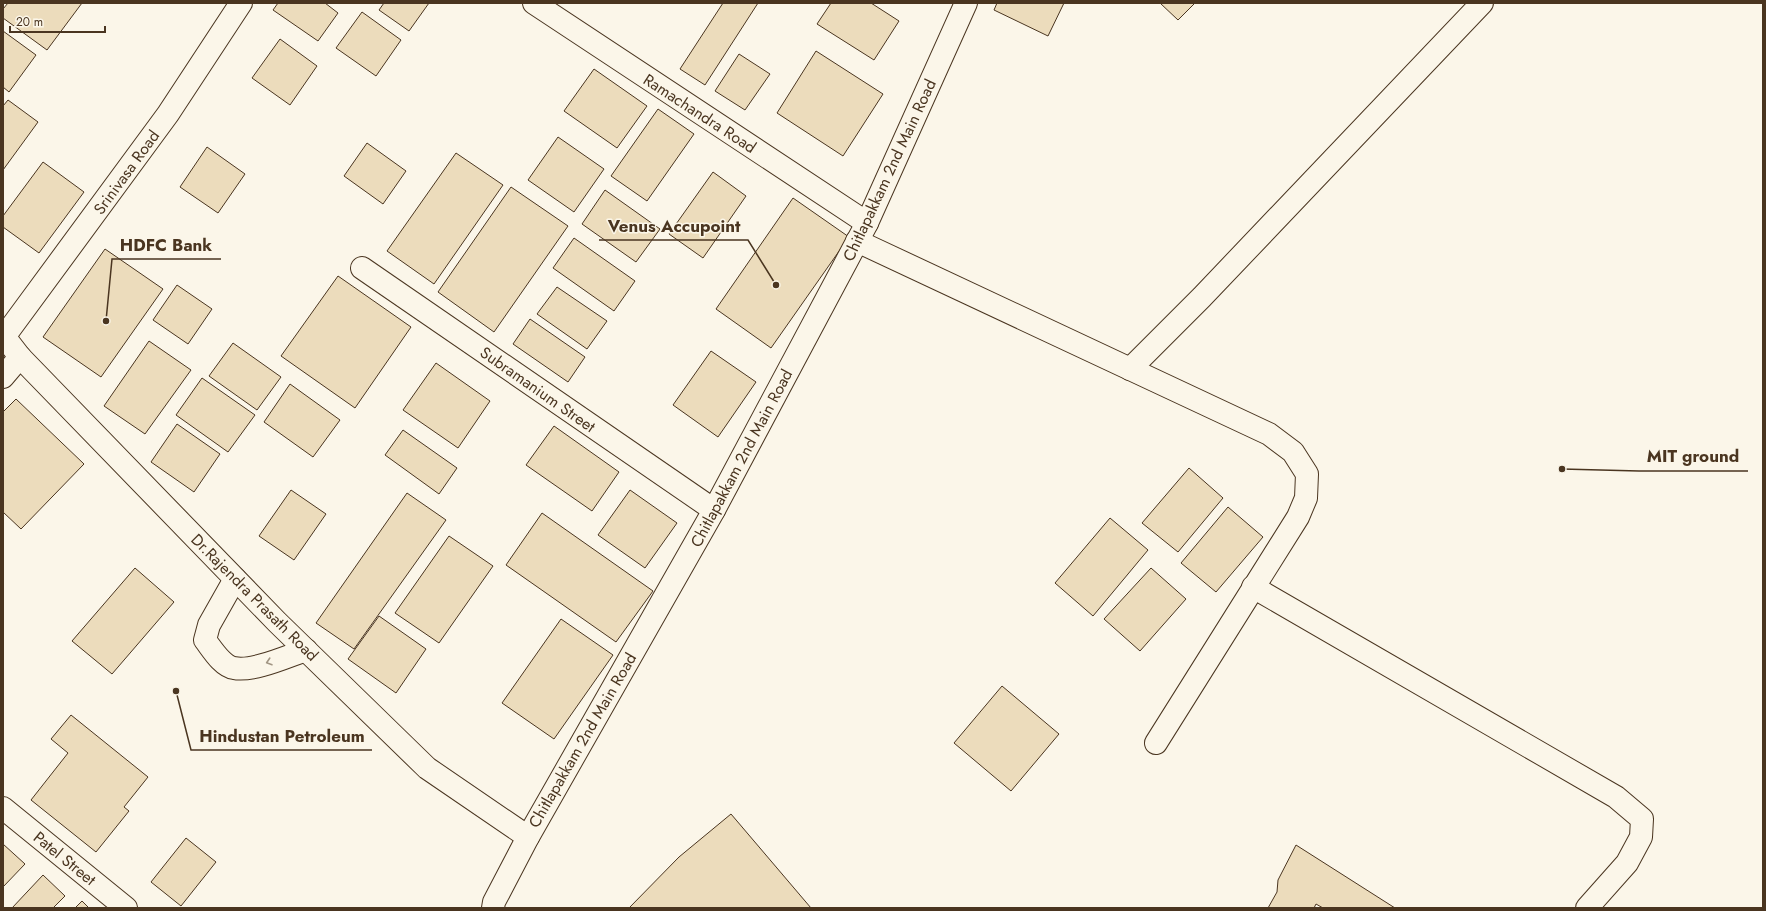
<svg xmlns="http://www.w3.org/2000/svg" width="1766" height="911" font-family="Jost,sans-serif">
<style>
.building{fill:#ecdcbc;stroke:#4a3520}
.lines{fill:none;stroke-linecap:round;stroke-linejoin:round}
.minor-casing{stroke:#4a3520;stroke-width:24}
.minor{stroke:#fbf6e9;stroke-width:22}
.oneway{stroke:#a29684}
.labels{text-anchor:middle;stroke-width:3;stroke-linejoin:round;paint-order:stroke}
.street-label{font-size:16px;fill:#4a3520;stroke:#fbf6e9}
.leader{fill:none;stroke:#4a3520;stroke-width:1.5}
.callout-dot{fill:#4a3520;stroke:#fbf6e9;stroke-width:1.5}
.callout-label{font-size:17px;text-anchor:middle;font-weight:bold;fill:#4a3520;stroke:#fbf6e9;stroke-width:3;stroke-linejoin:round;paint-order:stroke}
</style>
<rect width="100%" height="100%" fill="#fbf6e9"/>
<g class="building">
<path d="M8,3H82L47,50L3,18V9Z"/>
<path d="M278,3H325L338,13L318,41L273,10Z"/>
<path d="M384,3H429L409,31L379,10Z"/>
<path d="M723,3H758L705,85L680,69Z"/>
<path d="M831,3H871L899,21L874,60L817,24Z"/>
<path d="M997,3H1064L1048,36L994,10Z"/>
<path d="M1160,3H1195L1178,20Z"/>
<path d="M362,12L401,40L376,76L336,48Z"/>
<path d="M3,31L36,55L9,92L3,87Z"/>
<path d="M280,39L317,66L290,105L252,78Z"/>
<path d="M816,51L883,94L843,156L777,113Z"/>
<path d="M739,54L770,74L745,110L715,91Z"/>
<path d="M594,69L647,106L617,148L564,111Z"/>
<path d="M8,100L38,122L3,170V106Z"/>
<path d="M658,109L694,134L647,201L611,176Z"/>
<path d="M558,137L604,169L574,212L528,180Z"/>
<path d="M367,143L406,171L383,204L344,176Z"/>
<path d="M207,147L245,174L218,213L180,187Z"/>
<path d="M456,153L503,185L434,284L387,251Z"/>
<path d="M43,162L84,192L39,253L3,227V216Z"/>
<path d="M713,172L746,196L703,258L669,234Z"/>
<path d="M511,187L568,226L494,332L438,292Z"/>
<path d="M605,190L660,229L636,262L582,224Z"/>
<path d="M793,198L849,237L771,348L716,309Z"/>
<path d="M574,238L635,281L614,311L553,268Z"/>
<path d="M105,249L163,289L101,377L43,337Z"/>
<path d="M338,276L411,327L355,408L281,356Z"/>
<path d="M177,285L212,309L188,344L153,320Z"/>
<path d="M557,287L607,321L587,349L537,314Z"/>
<path d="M530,319L585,357L568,382L513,344Z"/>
<path d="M149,341L191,370L145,434L104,406Z"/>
<path d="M233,343L281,377L257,410L209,376Z"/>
<path d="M711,351L756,382L718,437L673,405Z"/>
<path d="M436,363L490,401L458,448L403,410Z"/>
<path d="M202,378L255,415L228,452L176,415Z"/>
<path d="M290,384L340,420L313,457L264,422Z"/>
<path d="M16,399L84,464L21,529L3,512V412Z"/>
<path d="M177,424L220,454L194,492L151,462Z"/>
<path d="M554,426L619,472L592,511L526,465Z"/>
<path d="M403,430L457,468L439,494L385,455Z"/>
<path d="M1189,468L1223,498L1178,552L1142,523Z"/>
<path d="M291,490L326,514L294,560L259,536Z"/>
<path d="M630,490L677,523L645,568L598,535Z"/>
<path d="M407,493L446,520L354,649L316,623Z"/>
<path d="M1228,507L1263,537L1216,592L1181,563Z"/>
<path d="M542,513L653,591L616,642L506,565Z"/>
<path d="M1110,518L1148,550L1093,616L1055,583Z"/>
<path d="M449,536L493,566L439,643L395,613Z"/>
<path d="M135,568L174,602L112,674L72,641Z"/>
<path d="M1151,568L1186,599L1140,651L1104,619Z"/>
<path d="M379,616L426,649L396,693L348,659Z"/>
<path d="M561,619L613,655L554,739L502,703Z"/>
<path d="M1002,686L1059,734L1011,791L954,743Z"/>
<path d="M71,715L148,777L124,807L129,811L96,852L31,800L68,753L51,739Z"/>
<path d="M731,814L811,908H629L679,857Z"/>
<path d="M186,838L216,862L181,906L151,882Z"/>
<path d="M3,844L25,864L3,887Z"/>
<path d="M1296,845L1395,908H1323L1316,904L1314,908H1268L1277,892L1278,880Z"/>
<path d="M43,875L65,896L53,908H12Z"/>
<path d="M82,901L89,908H75Z"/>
</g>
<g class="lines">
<g class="minor-casing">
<g id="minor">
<path d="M534,3L867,223"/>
<path d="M857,241L1269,434L1293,452L1307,474L1306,498L1298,517L1156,743"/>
<path d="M362,268L714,510"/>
<path d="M3,335L20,357L277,622L427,768L528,837"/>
<path d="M4,337L168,114L241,3"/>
<path d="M1130,369L1202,297L1482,3"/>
<path d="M3,377L20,357"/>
<path d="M235,579L209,625L205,640C212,649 222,666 234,668C253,672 288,656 306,650"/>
<path d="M1253,587L1616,797L1642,819L1641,837L1627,863L1587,908"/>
<path d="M3,808L126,908"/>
<path d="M493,908L494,902L528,837L714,510L867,223L966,3"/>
</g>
</g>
<use href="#minor" class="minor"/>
</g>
<defs><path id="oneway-chevron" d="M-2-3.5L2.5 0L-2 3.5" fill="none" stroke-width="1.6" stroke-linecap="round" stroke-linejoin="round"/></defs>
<use class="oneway" href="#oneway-chevron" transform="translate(269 662) rotate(162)"/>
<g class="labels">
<g class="street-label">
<text transform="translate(700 113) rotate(33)" y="6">Ramachandra Road</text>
<text transform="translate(889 170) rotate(-65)" y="6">Chitlapakkam 2nd Main Road</text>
<text transform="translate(126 172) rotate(-54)" y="6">Srinivasa Road</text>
<text transform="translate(538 389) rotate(35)" y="6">Subramanium Street</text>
<text transform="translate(741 458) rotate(-62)" y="6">Chitlapakkam 2nd Main Road</text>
<text transform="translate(255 597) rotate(45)" y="6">Dr.Rajendra Prasath Road</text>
<text transform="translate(582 740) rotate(-60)" y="6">Chitlapakkam 2nd Main Road</text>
<text transform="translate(65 858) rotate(39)" y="6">Patel Street</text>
</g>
</g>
<path class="leader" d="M776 285L748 240H599M106 321L112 259H221M1562 469L1639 471H1748M176 691L191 750H372"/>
<g class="callout-dot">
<circle cx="776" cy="285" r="4"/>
<circle cx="106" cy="321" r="4"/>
<circle cx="1562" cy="469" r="4"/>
<circle cx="176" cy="691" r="4"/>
</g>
<g class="callout-label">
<text x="674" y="232">Venus Accupoint</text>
<text x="166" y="251">HDFC Bank</text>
<text x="1693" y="462">MIT ground</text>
<text x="282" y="742">Hindustan Petroleum</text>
</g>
<rect width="1766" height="911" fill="none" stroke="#4a3520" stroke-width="8"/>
<path d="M10 26v6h95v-6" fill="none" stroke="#4a3520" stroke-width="2"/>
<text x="16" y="26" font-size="12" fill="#4a3520" stroke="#fbf6e9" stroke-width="3" paint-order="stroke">20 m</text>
</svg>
